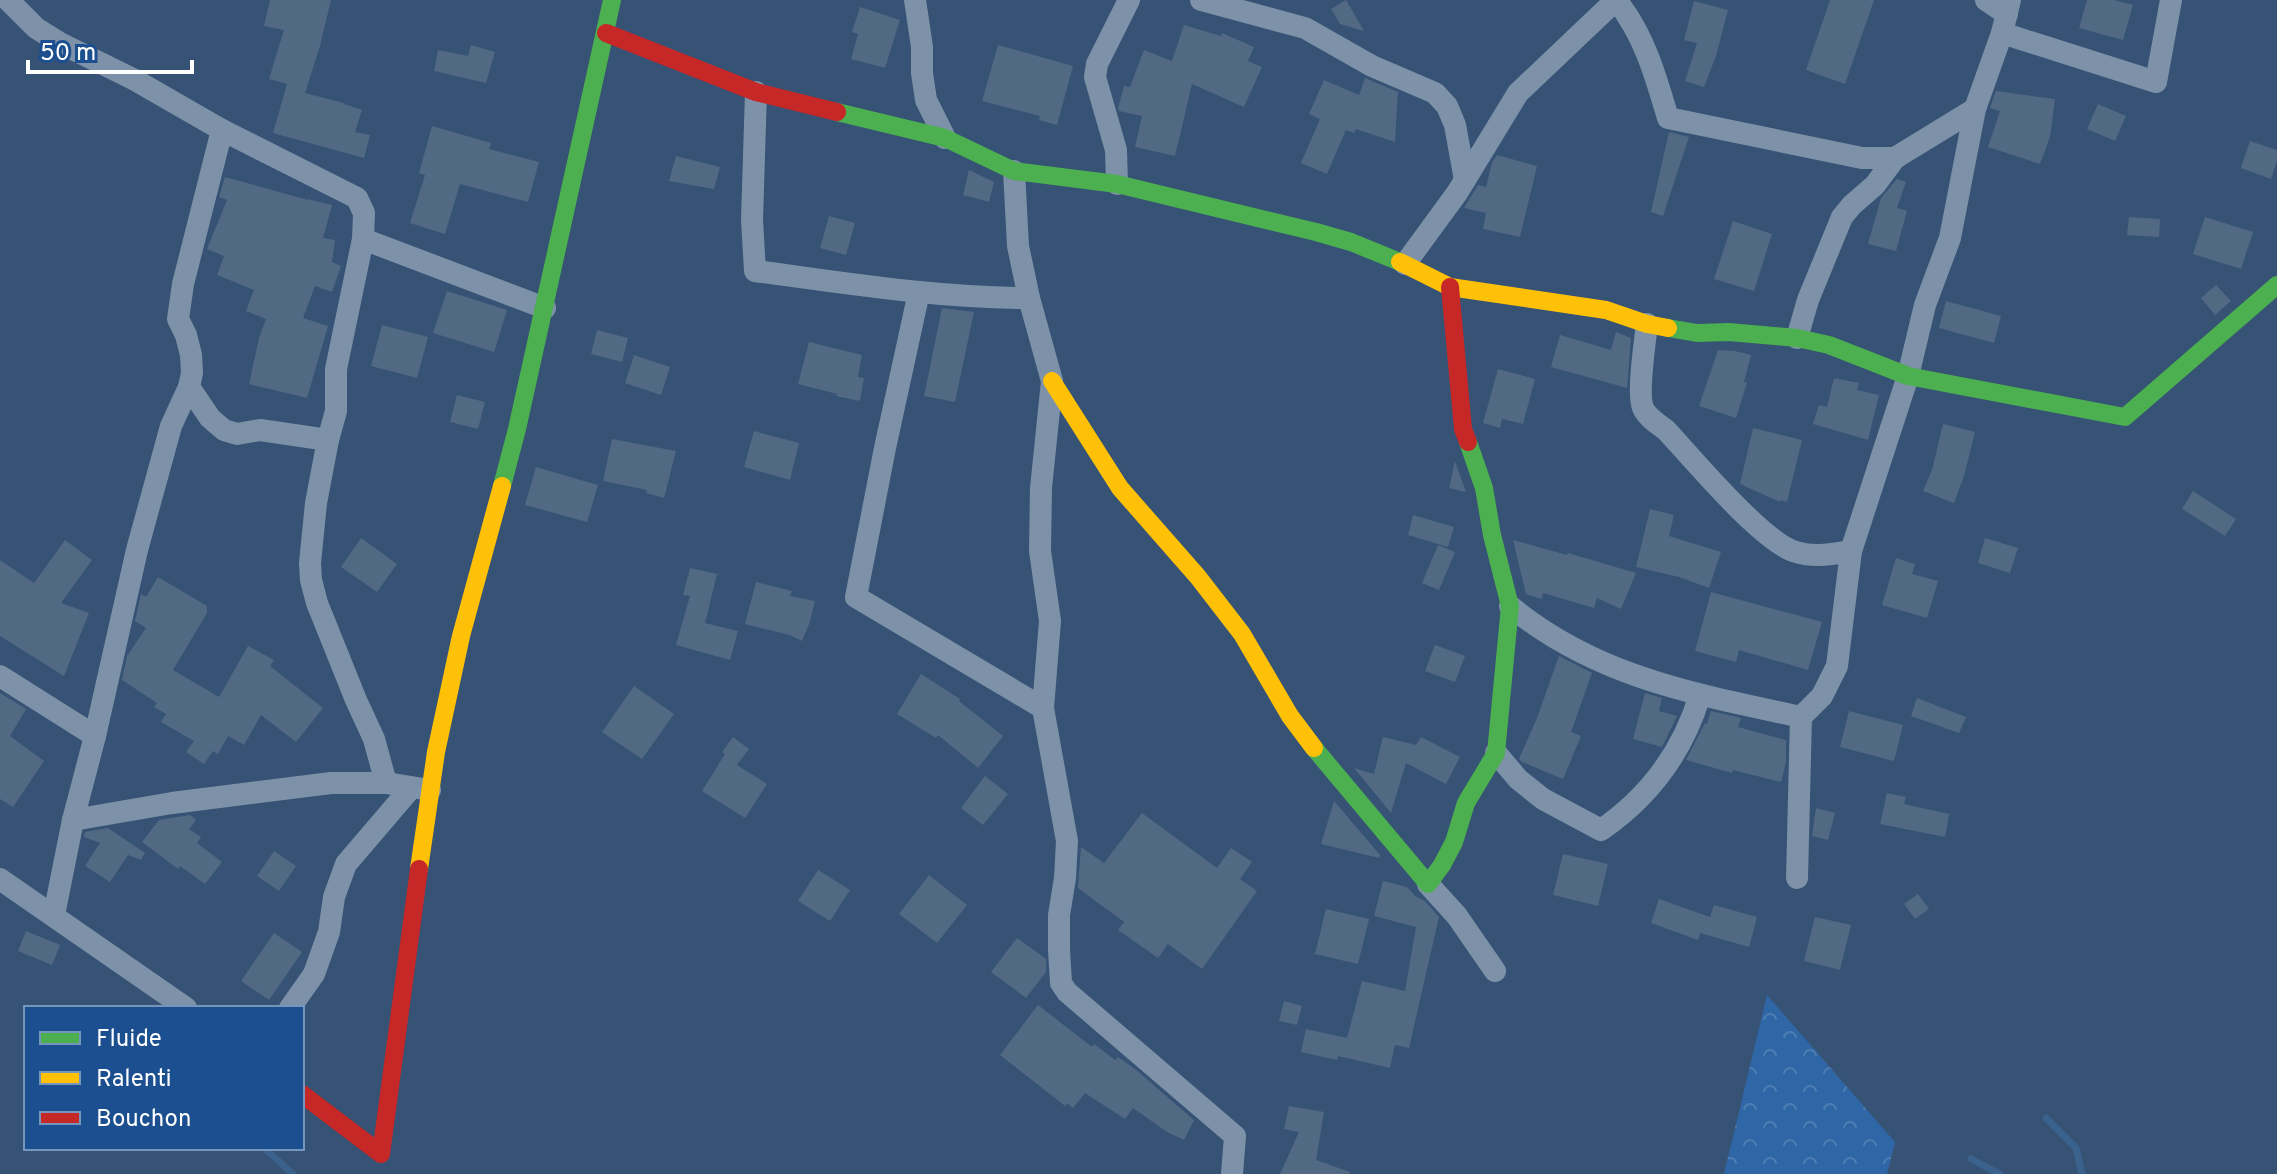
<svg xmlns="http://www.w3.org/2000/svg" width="2277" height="1174" font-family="Overpass,sans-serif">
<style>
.forest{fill:url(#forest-crowns)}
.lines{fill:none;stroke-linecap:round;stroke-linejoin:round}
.stream{stroke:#3b618d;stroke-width:7}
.building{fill:#526984}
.street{stroke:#7d92a8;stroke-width:22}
.fast{stroke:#4caf50;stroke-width:18}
.slow{stroke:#ffc107;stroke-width:18}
.jam{stroke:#c62828;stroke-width:18}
</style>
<defs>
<pattern id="forest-crowns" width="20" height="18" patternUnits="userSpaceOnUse" patternTransform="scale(2)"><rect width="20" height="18" fill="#2f66a5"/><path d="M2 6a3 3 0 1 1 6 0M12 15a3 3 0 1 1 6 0" fill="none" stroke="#4e7db2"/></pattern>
</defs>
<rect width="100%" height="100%" fill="#365274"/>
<path class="forest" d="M1767,995L1895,1142L1887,1174H1724Z"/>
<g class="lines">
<g class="stream">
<path d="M2046,1118L2076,1148L2082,1174"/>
<path d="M265,1149L293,1174"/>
<path d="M1971,1159L2000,1174"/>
</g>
</g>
<g class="building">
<path d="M270,0H331L320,46L305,93L344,103V104L362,110L355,132L370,135L364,158L273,133L287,84L269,79L284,30L264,26Z"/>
<path d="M1346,0L1364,31L1340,24L1331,9Z"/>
<path d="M1830,0H1874L1845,84L1806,70Z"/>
<path d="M2087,0H2114L2133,5L2123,40L2079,28Z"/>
<path d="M1694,1L1728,10L1716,56L1704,87L1685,81L1697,43L1684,40Z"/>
<path d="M860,7L900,20L885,68L851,59L858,34L852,32Z"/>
<path d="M1184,25L1221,36L1222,33L1254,47L1248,61L1262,67L1244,107L1192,84L1175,156L1135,147L1142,116L1119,111L1118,108L1124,86L1130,87L1144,50L1172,61Z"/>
<path d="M471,45L495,52L486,83L434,71L438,50L468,56Z"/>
<path d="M998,45L1073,66L1057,125L1039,120L1040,116L982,101Z"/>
<path d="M1365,78L1398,92L1395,142L1356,129L1354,133L1346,130L1327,174L1301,163L1320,119L1309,114L1324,80L1359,95Z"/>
<path d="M1996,91L2055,99L2050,137L2040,164L1988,147L2000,111L1990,108Z"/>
<path d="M2098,104L2126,116L2115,141L2087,129Z"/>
<path d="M432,126L491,143L489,149L539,162L528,202L460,184L445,234L410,223L425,175L419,173Z"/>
<path d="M1669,132L1689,137L1663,216L1651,212Z"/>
<path d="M2250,141L2277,150V161L2271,179L2241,168Z"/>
<path d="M1497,155L1537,166L1520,237L1483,229L1486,213L1464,208L1478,185L1486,187L1492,163Z"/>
<path d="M676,156L720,167L714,189L669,181Z"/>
<path d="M969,170L994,182L989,202L963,195Z"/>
<path d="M225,177L308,200V199L332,205L323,238L335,240L332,262L341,266L332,292L315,286L303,318L328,326L307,398L249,384L259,338L266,319L246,311L254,290L217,275L224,256L207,249L227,200L219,197Z"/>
<path d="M1897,179L1906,182L1897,208L1907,211L1896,251L1868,244L1881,198Z"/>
<path d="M829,216L855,223L846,255L820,248Z"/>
<path d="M2129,217L2160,219L2159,237L2127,235Z"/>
<path d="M2205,217L2253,232L2241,269L2193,254Z"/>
<path d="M1733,221L1772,234L1754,291L1714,279Z"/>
<path d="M2216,285L2231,301L2215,315L2201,298Z"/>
<path d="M447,291L507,310L494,352L433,333Z"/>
<path d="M1946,301L2001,316L1994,343L1939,328Z"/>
<path d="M942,308L974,312L955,402L924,396Z"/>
<path d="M382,325L428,337L417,378L371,366Z"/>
<path d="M597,330L628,338L622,362L591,354Z"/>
<path d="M1616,332L1631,338L1627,388L1551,367L1560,335L1611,350Z"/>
<path d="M809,342L862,355L858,377L864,378L860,401L836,396L837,394L798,384Z"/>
<path d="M1718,350L1735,351L1751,355L1744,382L1747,383L1736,418L1699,406Z"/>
<path d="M634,355L670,367L661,395L625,383Z"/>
<path d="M1498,369L1535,379L1523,424L1502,419L1500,428L1483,423Z"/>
<path d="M1834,378L1859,383L1857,390L1879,395L1868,440L1813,424L1819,405L1827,407Z"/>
<path d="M457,395L485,402L478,429L450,422Z"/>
<path d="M1943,424L1975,432L1964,476L1954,503L1923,491L1932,470Z"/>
<path d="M1753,428L1802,440L1787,502L1781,500L1780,502L1740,484Z"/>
<path d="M754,431L799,443L790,480L744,467Z"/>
<path d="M612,439L676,451L664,498L646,493L647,490L603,481Z"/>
<path d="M1455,461L1466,492L1449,488Z"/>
<path d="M536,467L598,485L587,522L525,505Z"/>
<path d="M2193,491L2236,519L2225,536L2182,509Z"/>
<path d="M1650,509L1674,515L1669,536L1721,552L1709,588L1679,577L1636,567Z"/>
<path d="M1413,515L1454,527L1448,547L1408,535Z"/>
<path d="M361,538L397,564L377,592L341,567Z"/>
<path d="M1985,538L2018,548L2010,573L1978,563Z"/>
<path d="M65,540L92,560L61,603L89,613L64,676L0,636V560L34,583Z"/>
<path d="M1513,540L1567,555L1568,553L1636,573L1621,609L1597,598L1594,608L1543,593L1542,599L1526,594Z"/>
<path d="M1438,545L1455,552L1439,590L1422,583Z"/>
<path d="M1896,558L1915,564L1912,574L1938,581L1927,618L1882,605Z"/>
<path d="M690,568L717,574L705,623L738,631L730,660L676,645L690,596L683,595Z"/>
<path d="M158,577L207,606V613L173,670L219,697L248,646L274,660L270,666L323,708L296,742L261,715L244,745L228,736L218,754L213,751L204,764L186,752L194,741L161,722L166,714L154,707L157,703L122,680L127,656L146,628L135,621L141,594L146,597Z"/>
<path d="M756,582L792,591L790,596L815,601L810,622L802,641L790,635L745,624Z"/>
<path d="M1711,592L1822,622L1808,670L1739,650L1736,662L1695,651Z"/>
<path d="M1435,645L1465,656L1455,682L1425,671Z"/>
<path d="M1559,656L1592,673L1571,732L1581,736L1563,779L1522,762L1519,759L1537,718Z"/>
<path d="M921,674L960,699L959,701L1003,736L978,768L938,735L936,738L897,714Z"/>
<path d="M634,686L674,714L642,759L602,732Z"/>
<path d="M0,693L26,709L10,736L44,761L13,807L0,799Z"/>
<path d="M1645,693L1662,698L1659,711L1677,716L1662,747L1633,739Z"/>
<path d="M1917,698L1966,717L1959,733L1911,716Z"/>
<path d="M1711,711L1741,718L1738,727L1786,740V762L1781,782L1733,770L1732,773L1686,760L1705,723L1707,724Z"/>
<path d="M1849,711L1903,725L1894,761L1840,747Z"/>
<path d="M733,737L749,749L737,765L767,784L745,818L702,791L725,754L722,752Z"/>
<path d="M1383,737L1416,745L1421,737L1460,757L1446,784L1406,763L1391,813L1354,768L1374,774Z"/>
<path d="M985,776L1008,794L983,825L961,808Z"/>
<path d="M1887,793L1906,797L1904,804L1949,814L1945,837L1880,824Z"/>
<path d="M1334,801L1380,855L1379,858L1321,844Z"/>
<path d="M1816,808L1835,813L1828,840L1812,836Z"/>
<path d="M1142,813L1217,868L1231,848L1252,862L1240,879L1257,891L1202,969L1168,944L1158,958L1118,930L1124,922L1078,888L1081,847L1104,863Z"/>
<path d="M190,815L196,820L189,829L201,837L197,843L222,862L205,884L180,866L178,869L142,842L159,820Z"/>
<path d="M108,828L145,853L141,860L128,855L110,882L85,866L100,843L84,837L85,832Z"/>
<path d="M274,851L296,866L279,891L257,876Z"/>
<path d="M1563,854L1608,864L1598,906L1553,895Z"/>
<path d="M818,870L850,890L830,921L798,901Z"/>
<path d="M929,875L967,905L937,943L899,914Z"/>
<path d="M1383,881L1407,887L1415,896L1425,901L1439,917L1409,1048L1395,1045L1390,1068L1338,1056L1337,1060L1301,1052L1306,1029L1347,1038L1362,981L1405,991L1416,927L1374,916Z"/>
<path d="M1918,894L1929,909L1915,919L1904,904Z"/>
<path d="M1659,899L1710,917L1714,905L1757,917L1749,947L1700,933L1698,940L1651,923Z"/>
<path d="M1326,909L1369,919L1358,964L1315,954Z"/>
<path d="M1815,917L1851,925L1840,970L1804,961Z"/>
<path d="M26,931L60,945L52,965L18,951Z"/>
<path d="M274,933L302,952L269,1000L241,981Z"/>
<path d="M1017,938L1046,959V972L1026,998L991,972Z"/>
<path d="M1284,1001L1302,1006L1297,1025L1279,1021Z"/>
<path d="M1038,1005L1092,1047L1094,1044L1115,1060L1118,1057L1135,1069L1194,1120L1184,1140L1167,1132L1133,1108L1125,1119L1085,1093L1073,1108L1067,1103L1065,1106L1000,1055Z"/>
<path d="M1289,1106L1324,1112L1316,1160L1350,1172L1349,1174H1280L1299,1132L1284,1129Z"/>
</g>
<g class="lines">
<g class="street">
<path d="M8,0L36,28L60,43L135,80L222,130L357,198L364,213L363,239L336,369V411L328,440L316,503L310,563L311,580L317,603L356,700L374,739L386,783"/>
<path d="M915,0L922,47V73L926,100L945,138"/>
<path d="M1201,0L1305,28L1372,66L1435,93L1447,106L1455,125L1465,180"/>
<path d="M1616,0C1644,34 1656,77 1668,118L1862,158H1895L1975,109"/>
<path d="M1986,0L2007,14"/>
<path d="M2002,33L2156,82L2171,0"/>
<path d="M756,92L752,220L755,271C846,283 937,298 1029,298"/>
<path d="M1014,171L1018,246L1029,298L1052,381L1041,488L1040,551L1050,621L1043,708L1067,841L1065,878L1059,915V950L1061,983L1067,992L1235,1136L1232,1174"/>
<path d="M1117,184L1116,150L1095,77L1097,64L1129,0"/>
<path d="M363,239L545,308"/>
<path d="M1405,264L1457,193L1518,93L1616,0"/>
<path d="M919,292L885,448L856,597L1043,708"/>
<path d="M1647,324C1645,342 1637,394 1643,408C1647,417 1658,424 1666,430C1693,459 1763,543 1796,552C1816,558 1831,554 1851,551"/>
<path d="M1797,338L1808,300L1842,217L1852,205L1875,185L1895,158"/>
<path d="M189,387L210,418L224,430L237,434L260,430L328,440"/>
<path d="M1510,606C1596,677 1695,694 1801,717"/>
<path d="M0,676L95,736"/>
<path d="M1496,753L1518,779L1543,799L1601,830C1649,797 1683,751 1700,695"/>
<path d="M73,820L172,803L331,783H386L430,790"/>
<path d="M1797,878L1801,717L1822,696L1837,666L1851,551L1908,376L1925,305L1950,238L1975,109L2002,33L2010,0"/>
<path d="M0,879L186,1008"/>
<path d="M1428,884L1457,916L1495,971"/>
<path d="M54,915L73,820L95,736L137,550L171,426L189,387L192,373L191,355L186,335L178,319L183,284L222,130"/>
<path d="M290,1008L314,974L329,932L334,897L346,864L411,788"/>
</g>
<g class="fast">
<path d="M837,112L945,138L1014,171L1117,184L1316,232L1351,242L1400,262"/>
<path d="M1668,328L1697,333L1729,332L1797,338L1829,345L1908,376L2125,417L2277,285"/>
<path d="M502,486L517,429L612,0"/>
<path d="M1314,748L1428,884L1442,865L1454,842L1466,803L1496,753L1510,606L1492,535L1484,488L1468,442"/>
</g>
<g class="slow">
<path d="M1400,262L1450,287L1606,310L1647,324L1668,328"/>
<path d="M1052,381L1120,488L1198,577L1242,634L1290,716L1314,748"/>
<path d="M419,869L436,752L461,636L502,486"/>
</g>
<g class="jam">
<path d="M606,33L756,92L837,112"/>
<path d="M1450,287L1463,429L1468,442"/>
<path d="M302,1094L381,1154L419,869"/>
</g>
</g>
<rect x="24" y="1006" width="280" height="144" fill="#1b4f8f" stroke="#7695bc" stroke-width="2"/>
<rect x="40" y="1032" width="40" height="12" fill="#4caf50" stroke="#7695bc" stroke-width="2"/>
<text x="96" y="1046" font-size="24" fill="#ffffff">Fluide</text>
<rect x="40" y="1072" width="40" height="12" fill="#ffc107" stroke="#7695bc" stroke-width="2"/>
<text x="96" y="1086" font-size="24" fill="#ffffff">Ralenti</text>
<rect x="40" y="1112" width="40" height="12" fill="#c62828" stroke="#7695bc" stroke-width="2"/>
<text x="96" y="1126" font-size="24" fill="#ffffff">Bouchon</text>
<path d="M28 60v12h164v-12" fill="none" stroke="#ffffff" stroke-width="4"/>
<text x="40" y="60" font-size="24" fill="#ffffff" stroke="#1b4f8f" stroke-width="6" paint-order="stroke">50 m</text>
</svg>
